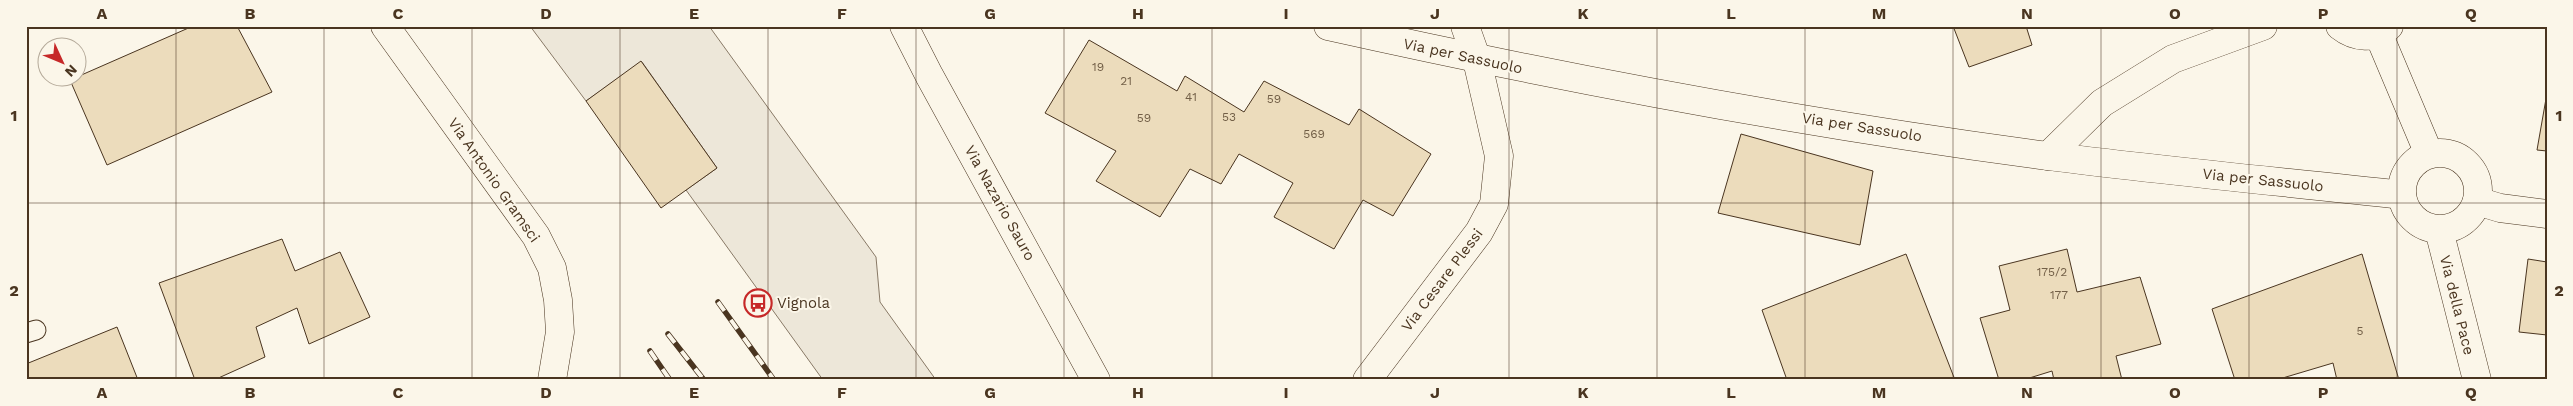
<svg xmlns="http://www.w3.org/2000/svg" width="2573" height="406" font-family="'Work Sans',sans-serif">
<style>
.parking{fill:#ede7d9;stroke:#887966}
.building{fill:#ecdcbc;stroke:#4a3520}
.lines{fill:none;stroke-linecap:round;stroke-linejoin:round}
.lane-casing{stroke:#4a3520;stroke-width:21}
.street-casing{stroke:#4a3520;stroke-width:29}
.secondary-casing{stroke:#4a3520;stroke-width:29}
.lane{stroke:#fbf6e9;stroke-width:19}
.street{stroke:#fbf6e9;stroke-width:28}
.secondary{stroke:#fbf6e9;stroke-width:28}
.rail-casing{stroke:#4a3520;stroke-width:5.5}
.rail{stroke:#fbf6e9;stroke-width:4;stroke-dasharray:11;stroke-linecap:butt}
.grid{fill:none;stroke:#4a3520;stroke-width:1;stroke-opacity:0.55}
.labels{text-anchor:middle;stroke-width:4;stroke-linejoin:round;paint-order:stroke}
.number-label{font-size:12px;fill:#725f47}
.street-label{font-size:15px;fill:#4a3520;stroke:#fbf6e9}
.poi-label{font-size:15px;fill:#4a3520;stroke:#fbf6e9;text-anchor:start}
.neatline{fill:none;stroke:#4a3520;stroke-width:2}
.grid-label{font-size:16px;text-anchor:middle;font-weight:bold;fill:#4a3520}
</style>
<rect width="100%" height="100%" fill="#fbf6e9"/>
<path class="parking" d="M530,26H709L876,257L880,302L936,380H823L686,190L717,168L642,62L586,101Z"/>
<g class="building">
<path d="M193,26H237L272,92L107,165L70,80Z"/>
<path d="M1953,26H2026L2032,45L1969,67Z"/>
<path d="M1089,40L1177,91L1185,76L1244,112L1264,81L1349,125L1359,109L1431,154L1393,216L1363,200L1334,249L1274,217L1293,183L1239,154L1221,184L1190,169L1160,217L1096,181L1116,151L1045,113Z"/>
<path d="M641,61L717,168L661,208L586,101Z"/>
<path d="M2547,93V151L2537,150Z"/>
<path d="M1741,134L1873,171L1860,245L1718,213Z"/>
<path d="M282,239L295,271L340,252L370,317L309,344L297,308L256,327L265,357L214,380H195L159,283Z"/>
<path d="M2067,249L2077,292L2140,277L2161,344L2116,356L2122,380H2054L2052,371L2023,380H1999L1980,318L2010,310L1999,266Z"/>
<path d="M1906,254L1955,380H1787L1762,310Z"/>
<path d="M2362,254L2399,380H2337L2333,363L2276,380H2235L2212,309Z"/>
<path d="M2528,259L2547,262V335L2519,332Z"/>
<path d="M117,327L138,380H26V364Z"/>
</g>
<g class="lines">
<g class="lane-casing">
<path id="lane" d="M26,333L36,330"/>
</g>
<g class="street-casing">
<g id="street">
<path d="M385,26L536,236L552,268L558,300L560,332L552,380"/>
<path d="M904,26L929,75L1096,380"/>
<path d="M2340,26C2355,38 2375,40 2389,26"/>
<path d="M2378,33L2429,154"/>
<path d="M2048,156L2102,103L2173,59L2263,26"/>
<path d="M2439,230L2477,380"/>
<path d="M1367,380L1479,232L1494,204L1499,156L1477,60L1465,26"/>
</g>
</g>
<g class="secondary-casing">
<g id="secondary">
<path d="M1328,26C1566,79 1806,124 2048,156C2166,171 2284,182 2402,195"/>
<circle cx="2440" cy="191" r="38"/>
<path d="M2477,201L2500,208L2547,214"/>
</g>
</g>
<use href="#lane" class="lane"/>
<use href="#street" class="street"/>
<use href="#secondary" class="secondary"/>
<g class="rail-casing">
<g id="rail">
<path d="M718,302L774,380"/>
<path d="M668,334L704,380"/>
<path d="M650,351L670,380"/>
</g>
</g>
<use href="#rail" class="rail"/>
</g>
<path class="grid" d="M176,26V380M324,26V380M472,26V380M620,26V380M768,26V380M916,26V380M1064,26V380M1212,26V380M1361,26V380M1509,26V380M1657,26V380M1805,26V380M1953,26V380M2101,26V380M2249,26V380M2397,26V380M26,203H2547"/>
<defs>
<g id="bus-ring" transform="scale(1.4375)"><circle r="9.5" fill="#fbf6e9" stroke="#c62828" stroke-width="1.5"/><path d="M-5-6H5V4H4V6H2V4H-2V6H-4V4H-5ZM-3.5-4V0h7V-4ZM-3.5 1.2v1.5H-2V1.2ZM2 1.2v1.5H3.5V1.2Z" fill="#c62828"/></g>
</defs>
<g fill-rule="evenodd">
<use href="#bus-ring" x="758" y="303"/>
</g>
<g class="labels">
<g class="number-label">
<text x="1098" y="71">19</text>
<text x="1126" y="85">21</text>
<text x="1191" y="101">41</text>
<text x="1274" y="103">59</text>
<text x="1229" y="121">53</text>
<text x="1144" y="122">59</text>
<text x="1314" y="138">569</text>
<text x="2052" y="276">175/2</text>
<text x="2059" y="299">177</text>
<text x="2360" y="335">5</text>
</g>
<g class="street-label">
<text transform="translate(1463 56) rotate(12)" y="5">Via per Sassuolo</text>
<text transform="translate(1862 127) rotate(9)" y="5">Via per Sassuolo</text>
<text transform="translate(494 180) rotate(55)" y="5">Via Antonio Gramsci</text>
<text transform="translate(2263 180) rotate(6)" y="5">Via per Sassuolo</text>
<text transform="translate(1000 203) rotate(61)" y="5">Via Nazario Sauro</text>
<text transform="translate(1442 280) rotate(-53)" y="5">Via Cesare Plessi</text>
<text transform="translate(2457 305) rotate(76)" y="5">Via della Pace</text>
</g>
<g class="poi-label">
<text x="777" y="308">Vignola</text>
</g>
</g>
<rect width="2573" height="406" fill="none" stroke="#fbf6e9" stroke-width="55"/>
<g transform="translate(62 62) rotate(134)"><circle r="24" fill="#fbf6e9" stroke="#b4a999"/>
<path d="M0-4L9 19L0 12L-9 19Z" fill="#c62828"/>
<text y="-8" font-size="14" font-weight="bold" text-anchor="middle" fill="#4a3520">N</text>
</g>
<rect x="28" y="28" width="2518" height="350" class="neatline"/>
<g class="grid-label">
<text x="102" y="19">A</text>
<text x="250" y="19">B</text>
<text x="398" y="19">C</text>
<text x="546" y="19">D</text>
<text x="694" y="19">E</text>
<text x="842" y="19">F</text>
<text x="990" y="19">G</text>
<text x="1138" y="19">H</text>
<text x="1286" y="19">I</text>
<text x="1435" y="19">J</text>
<text x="1583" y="19">K</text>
<text x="1731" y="19">L</text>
<text x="1879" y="19">M</text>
<text x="2027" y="19">N</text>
<text x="2175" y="19">O</text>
<text x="2323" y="19">P</text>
<text x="2471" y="19">Q</text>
<text x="14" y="121">1</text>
<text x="2559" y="121">1</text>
<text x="14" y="296">2</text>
<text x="2559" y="296">2</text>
<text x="102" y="398">A</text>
<text x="250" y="398">B</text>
<text x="398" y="398">C</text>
<text x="546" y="398">D</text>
<text x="694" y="398">E</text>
<text x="842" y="398">F</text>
<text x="990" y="398">G</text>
<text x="1138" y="398">H</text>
<text x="1286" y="398">I</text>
<text x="1435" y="398">J</text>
<text x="1583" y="398">K</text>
<text x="1731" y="398">L</text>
<text x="1879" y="398">M</text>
<text x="2027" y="398">N</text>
<text x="2175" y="398">O</text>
<text x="2323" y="398">P</text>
<text x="2471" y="398">Q</text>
</g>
</svg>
